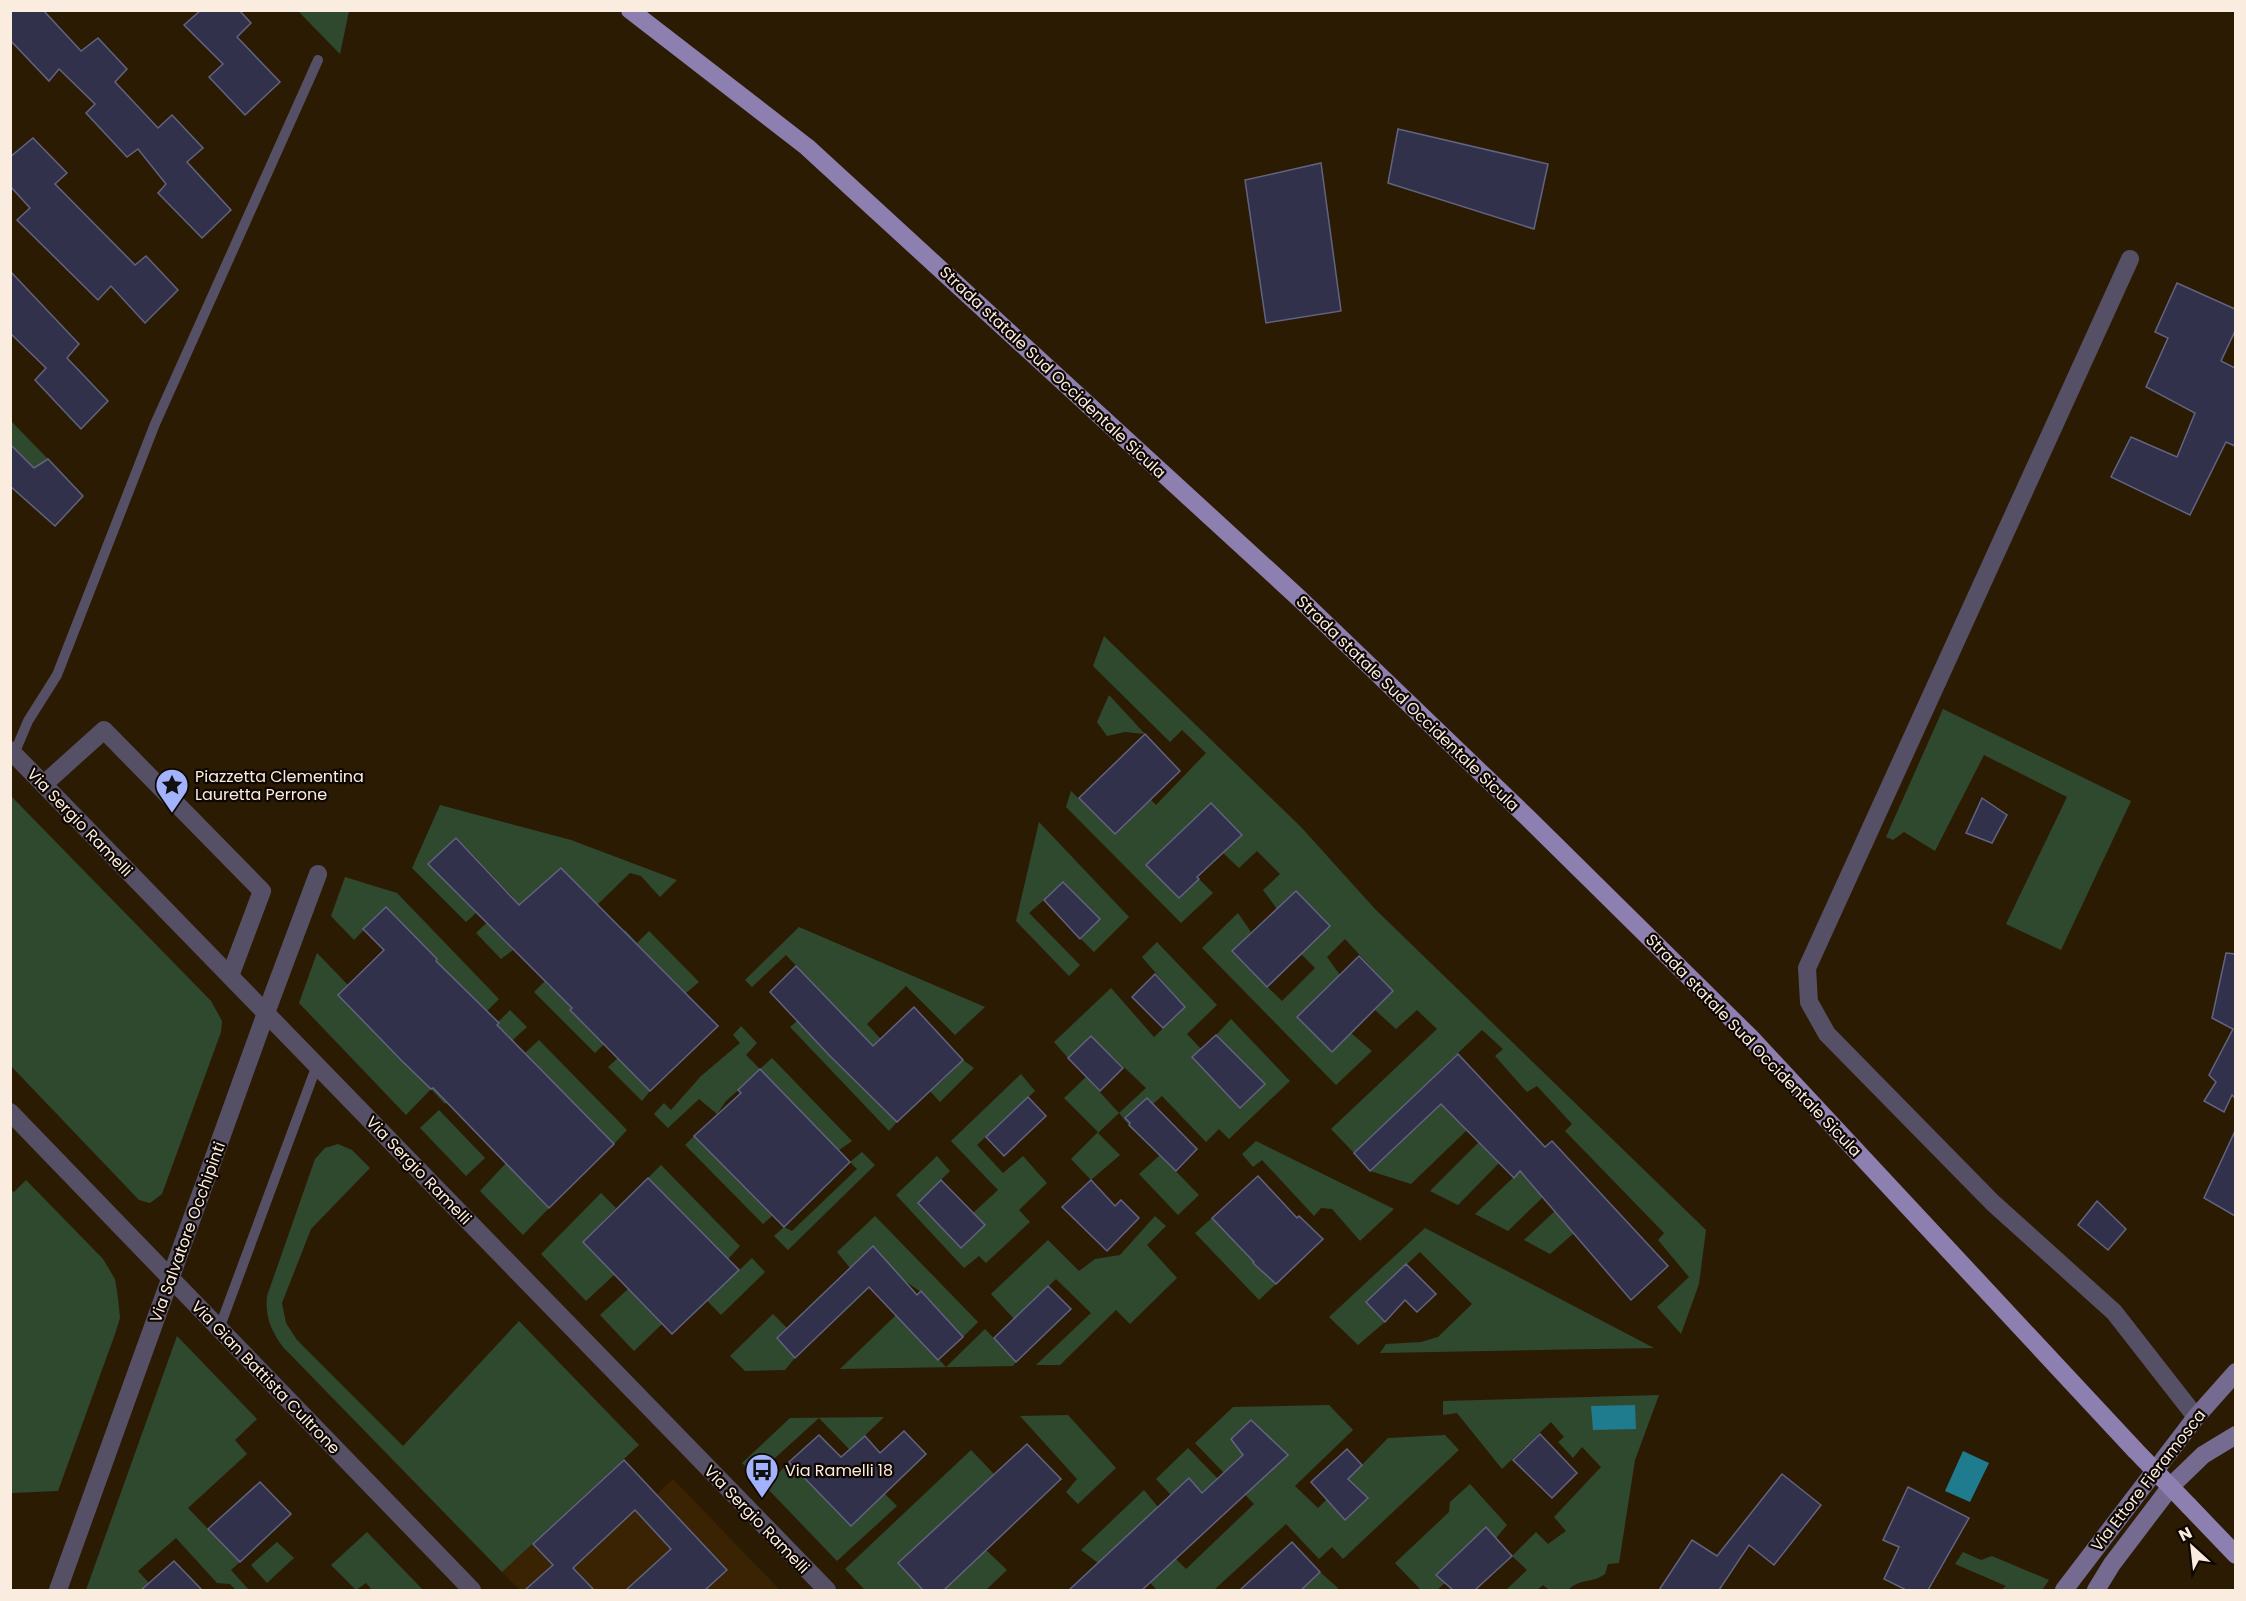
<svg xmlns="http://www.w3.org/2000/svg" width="2246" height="1601" font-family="Poppins,sans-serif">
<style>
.built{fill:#392303}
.green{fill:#2f492f}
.water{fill:#1f7b8e}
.building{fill:#31314b;stroke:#626380;stroke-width:1.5}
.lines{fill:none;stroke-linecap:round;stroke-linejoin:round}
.service{stroke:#565067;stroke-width:10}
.minor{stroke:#565067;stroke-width:18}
.secondary{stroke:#756b90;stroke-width:18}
.primary{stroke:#8d7fb0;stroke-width:18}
.primary-bridge{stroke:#8d7fb0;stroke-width:18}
.labels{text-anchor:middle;stroke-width:4.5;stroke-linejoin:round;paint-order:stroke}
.street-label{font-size:16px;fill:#faeddf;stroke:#0f0702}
.poi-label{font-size:16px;fill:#faeddf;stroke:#0f0702;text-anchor:start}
</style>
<rect width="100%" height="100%" fill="#2c1b03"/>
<path class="built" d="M624,1460L657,1494L673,1479L780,1590H520L502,1572Z"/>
<g class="green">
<path d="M298,11H349L340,54Z"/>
<path d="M10,420L48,459L34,468L11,444Z"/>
<path d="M1104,636L1301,827L1375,909L1706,1230L1699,1284L1681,1334L1657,1307L1689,1277L1658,1240L1664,1233L1565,1131L1572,1124L1537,1086L1527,1092L1495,1056L1503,1049L1482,1030L1354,1153L1331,1129L1437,1029L1417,1010L1396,1029L1375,1010L1393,991L1345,939L1327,957L1340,975L1298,1017L1332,1052L1351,1033L1372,1051L1336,1085L1202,948L1238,913L1251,932L1232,952L1282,1001L1315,968L1301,954L1277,909L1263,890L1280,874L1257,851L1239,868L1223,853L1242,835L1211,803L1146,865L1179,898L1199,879L1213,893L1181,923L1066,807L1071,791L1115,834L1150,799L1156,805L1206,753L1182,730L1170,742L1093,666Z"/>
<path d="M1109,695L1145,734L1125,732L1107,736L1097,722Z"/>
<path d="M1943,709L2131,801L2061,950L2006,924L2067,797L1984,755L1935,851L1904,832L1893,840L1886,837Z"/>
<path d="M10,795L211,1001L222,1021L221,1032L162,1194L150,1203L139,1200L11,1066Z"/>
<path d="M440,805L571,840L677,880L660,897L641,876L630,873L597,905L561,868L494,931L513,950L501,959L476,933L513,897L457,838L428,864L476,913L466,922L412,868Z"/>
<path d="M1039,822L1129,917L1094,952L1081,939L1100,919L1064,882L1029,913L1080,965L1069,976L1016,921Z"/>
<path d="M345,877L397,893L499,999L487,1011L451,976L414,981L437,959L386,907L354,940L331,916Z"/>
<path d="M799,927L985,1007L955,1035L906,986L867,1024L905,1065L913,1056L940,1083L963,1060L974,1068L940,1102L906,1065L846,1071L897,1122L889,1131L790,1027L797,1021L818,1043L845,1017L786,955L752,987L745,980Z"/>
<path d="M625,930L637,943L649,931L699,982L686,993L637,944L570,1010L604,1044L595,1053L534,992L545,981L549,987L582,954H600Z"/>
<path d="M1157,942L1217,1005L1187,1034L1201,1049L1192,1057L1240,1108L1265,1084L1216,1035L1231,1019L1290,1081L1229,1139L1219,1129L1206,1142L1162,1096L1129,1125L1119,1113L1098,1133L1120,1155L1091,1180L1071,1159L1098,1132L1064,1098L1086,1077L1119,1113L1146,1088L1091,1036L1068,1058L1054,1042L1111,988L1154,1037L1185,1007L1142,957Z"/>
<path d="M317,953L348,985L338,995L431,1089L466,1055L481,1070L445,1104L431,1089L406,1115L299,1003Z"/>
<path d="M510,1010L527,1027L492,1059L477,1043Z"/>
<path d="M741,1026L757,1043L746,1055L760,1069L772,1058L852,1141L839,1150L761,1070L726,1101L717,1114L699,1099L668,1128L654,1114L664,1103L671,1110L701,1076L740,1043L733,1035Z"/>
<path d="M539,1040L627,1130L614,1144L525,1053Z"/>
<path d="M618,1058L650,1091L642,1101L608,1067Z"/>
<path d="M1021,1074L1035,1091L977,1145L1003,1173L1023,1156L1047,1183L1019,1210L1030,1222L986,1263L979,1256L964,1268L896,1195L937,1156L950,1171L918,1203L962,1248L984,1225L973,1213L998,1190L951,1141Z"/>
<path d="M1441,1104L1467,1130L1411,1184L1370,1171Z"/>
<path d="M439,1110L485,1158L466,1176L420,1128Z"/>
<path d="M694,1136L773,1215L763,1224L685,1145Z"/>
<path d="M1256,1141L1394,1209L1360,1241L1332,1209L1321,1208L1314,1216L1262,1160L1253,1167L1242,1154Z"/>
<path d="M1479,1142L1499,1163L1458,1205L1430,1191Z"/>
<path d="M338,1144L352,1150L370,1168L311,1229L282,1303L286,1323L297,1340L403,1446L519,1321L639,1445L502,1572L283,1347C271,1330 265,1317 267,1296L315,1159L325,1148Z"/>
<path d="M862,1152L875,1165L788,1250L774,1236L784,1227L792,1231L857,1169L850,1162Z"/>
<path d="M1160,1155L1199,1195L1178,1215L1139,1174Z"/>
<path d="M506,1163L549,1208L523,1235L480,1191Z"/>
<path d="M661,1165L740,1246L728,1259L648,1178Z"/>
<path d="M1520,1171L1543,1197L1508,1231L1475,1214Z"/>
<path d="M26,1180L103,1259L115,1279L118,1298L120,1318L115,1334L58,1491L11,1493V1190L14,1192Z"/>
<path d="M601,1193L616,1208L583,1242L614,1275L586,1301L541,1254Z"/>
<path d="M1555,1211L1574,1233L1550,1254L1524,1240Z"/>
<path d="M875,1216L978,1322L963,1337L921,1292L905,1281L873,1247L850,1268L837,1252Z"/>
<path d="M1155,1216L1166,1226L1147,1245L1177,1278L1130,1324L1116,1310L1060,1365H1036L1091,1313L1056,1279L1014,1319L991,1294L1048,1240L1079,1271L1095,1259L1120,1255Z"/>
<path d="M1212,1218L1271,1245L1253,1263L1276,1284L1259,1300L1195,1233Z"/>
<path d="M1425,1228L1654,1348L1380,1353L1386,1344L1421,1342L1438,1337L1472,1304L1420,1252L1366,1302L1385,1322L1358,1345L1329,1317Z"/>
<path d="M752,1258L765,1272L721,1315L685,1278L715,1293Z"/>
<path d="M628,1289L662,1324L634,1351L600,1315Z"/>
<path d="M773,1314L788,1329L777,1338L795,1358L785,1370L745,1371L730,1356Z"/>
<path d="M896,1315L946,1367L985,1329L1016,1362L1013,1366L840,1369Z"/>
<path d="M177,1336L257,1419L235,1440L247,1454L188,1508L240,1562L231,1570L249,1590H236L230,1584L217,1583L176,1538L138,1571L149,1583L141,1590H86Z"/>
<path d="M1659,1395L1635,1460L1619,1563L1608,1564L1605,1574C1591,1584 1580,1578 1568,1590H1549L1543,1585L1537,1590H1506L1527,1570L1512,1556L1536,1532L1548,1544L1566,1531L1554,1517L1601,1467L1582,1447L1573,1458L1558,1442L1564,1437L1551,1422L1502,1469L1457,1413L1443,1415V1401Z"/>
<path d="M1329,1405L1353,1430L1295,1486L1318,1508L1327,1499L1345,1520L1368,1498L1348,1479L1388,1438L1445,1435L1459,1450L1343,1559L1332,1547L1319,1559L1286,1524L1214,1590H1157L1115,1547L1098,1563L1081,1550L1144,1490L1158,1507L1141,1524L1186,1569L1254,1504L1195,1443L1233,1407Z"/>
<path d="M1068,1415L1116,1468L1078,1504L1066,1492L1077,1479L1020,1416Z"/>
<path d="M884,1417L850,1450L819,1418L755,1476L742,1463L790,1418Z"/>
<path d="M1188,1448L1218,1479L1202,1493L1189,1478L1171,1495L1156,1479Z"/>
<path d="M971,1450L994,1474L898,1563L923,1590H865L845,1569Z"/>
<path d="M789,1462L851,1526L885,1494L897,1506L837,1561L766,1487Z"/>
<path d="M1470,1484L1507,1525L1496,1538L1486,1527L1436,1574L1445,1583L1437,1590H1421L1395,1563L1449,1512L1450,1502Z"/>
<path d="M367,1532L423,1590H372L366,1583L356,1590L331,1565Z"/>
<path d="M277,1542L294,1558L267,1583L251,1565Z"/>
<path d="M986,1550L1007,1570L986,1590H944L953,1582L951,1552L966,1570Z"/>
<path d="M1963,1552L1981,1560L1992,1556L2049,1580L2042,1590H2001L2006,1586L1955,1564Z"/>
<path d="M1320,1572L1338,1588L1336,1590H1301Z"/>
</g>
<g class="water">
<path d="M1635,1405L1636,1429L1593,1430L1591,1406Z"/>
<path d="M1963,1451L1989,1463L1970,1502L1945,1491Z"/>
</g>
<g class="building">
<path d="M10,10H43L81,51L98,38L127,69L115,82L158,128L172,115L203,148L187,162L231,210L202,238L158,193L166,184L138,149L127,157L86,113L95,104L59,69L49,81L10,40Z"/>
<path d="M201,10H239L251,23L237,37L280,82L245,115L209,77L223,64L184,25Z"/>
<path d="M1398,129L1548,164L1534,229L1388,183Z"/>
<path d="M33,138L67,173L55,184L135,265L146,256L178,290L145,323L111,286L98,300L17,220L30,208L10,186V157Z"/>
<path d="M1321,163L1341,311L1266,323L1245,180Z"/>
<path d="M10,271L79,344L67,358L108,401L81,429L35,380L46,368L10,333Z"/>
<path d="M2177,283L2235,309V331L2221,361L2235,368V446L2226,442L2190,515L2111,477L2131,437L2177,457L2195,413L2146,387L2168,338L2155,332Z"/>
<path d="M10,444L34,468L48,459L83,496L55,526L10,486Z"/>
<path d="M1145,734L1180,771L1115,834L1079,798Z"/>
<path d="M1982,798L2007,815L1992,843L1966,833Z"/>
<path d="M1211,803L1242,835L1197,877L1199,879L1179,898L1146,865Z"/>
<path d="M456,838L519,905L561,868L718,1026L650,1091L570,1010L572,1008L428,864Z"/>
<path d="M1063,882L1100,919L1080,939L1044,900Z"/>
<path d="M1296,891L1330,926L1267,987L1232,951Z"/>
<path d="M386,907L437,959L436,961L499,1023L497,1025L614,1144L549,1208L433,1088L431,1089L402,1061L338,995L384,950L363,929Z"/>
<path d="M2226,953L2235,954V1098L2232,1095L2224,1112L2204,1101L2216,1082L2209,1075L2233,1029L2212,1018Z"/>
<path d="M1359,956L1393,991L1332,1052L1297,1017Z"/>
<path d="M796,966L873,1046L914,1007L963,1060L897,1122L829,1055L770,992Z"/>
<path d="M1155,974L1185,1007L1163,1028L1132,997Z"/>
<path d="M1216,1035L1265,1084L1240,1108L1192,1057Z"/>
<path d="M1091,1036L1123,1068L1100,1091L1068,1058Z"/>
<path d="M1458,1054L1545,1147L1552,1141L1668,1266L1631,1300L1520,1171L1514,1178L1441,1104L1370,1171L1354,1153Z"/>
<path d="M760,1069L850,1162L784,1227L694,1136L741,1093L738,1090Z"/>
<path d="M1028,1097L1046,1116L1004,1156L986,1137Z"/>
<path d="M1147,1098L1197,1149L1176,1171L1129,1125L1130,1123L1125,1118Z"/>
<path d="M2235,1131V1216L2204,1198Z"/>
<path d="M1258,1176L1297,1218L1299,1216L1323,1239L1276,1284L1253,1263L1254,1262L1212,1218Z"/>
<path d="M648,1178L739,1270L672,1334L583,1242Z"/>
<path d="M941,1180L985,1225L961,1248L918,1203Z"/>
<path d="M1091,1180L1115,1206L1121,1200L1139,1218L1107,1251L1062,1207Z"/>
<path d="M2097,1201L2126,1229L2108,1250L2078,1225Z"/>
<path d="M873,1246L917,1295L921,1291L963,1337L938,1360L869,1287L795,1358L777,1338Z"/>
<path d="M1406,1264L1436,1294L1417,1312L1405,1300L1385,1322L1366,1302Z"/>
<path d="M1048,1286L1071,1309L1016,1362L994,1338Z"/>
<path d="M1251,1420L1288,1455L1142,1590H1069L1189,1478L1202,1493L1243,1455L1231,1439Z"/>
<path d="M904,1431L926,1454L851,1526L789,1462L819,1435L841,1457L865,1436L880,1453Z"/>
<path d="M1540,1434L1577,1473L1552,1498L1513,1460Z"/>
<path d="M1027,1444L1061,1479L944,1590H923L898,1563Z"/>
<path d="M1347,1449L1362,1465L1348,1479L1368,1498L1345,1520L1311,1482Z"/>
<path d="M624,1460L727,1570L705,1590H626L671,1549L635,1510L573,1568L594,1590H525L553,1565L533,1544Z"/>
<path d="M1782,1474L1821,1505L1774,1565L1749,1545L1719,1590H1659L1692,1540L1717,1556Z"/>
<path d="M260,1482L291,1514L240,1562L208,1529Z"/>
<path d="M1908,1487L1969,1518L1928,1590H1906L1884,1579L1899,1547L1883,1540Z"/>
<path d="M1486,1527L1512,1556L1475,1590H1453L1436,1575Z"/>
<path d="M1292,1542L1320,1572L1301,1590H1240Z"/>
<path d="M174,1561L202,1590H141Z"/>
</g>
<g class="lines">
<g class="service">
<path d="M14,754L28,721L57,675L155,424L318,60"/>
<path d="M219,1329L317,1065"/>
</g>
<g class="minor">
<path d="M2130,259L1807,968L1809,1002L1827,1034L1993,1203L2114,1312L2196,1417"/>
<path d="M10,750L827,1590"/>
<path d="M44,784L104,730L262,891L230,976"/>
<path d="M10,1112L472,1590"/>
<path d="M58,1590L266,1013L318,874"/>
</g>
<g class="secondary">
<path d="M2064,1590L2196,1417L2236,1372"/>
<path d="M2096,1590L2112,1564L2172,1485L2203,1455L2236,1435"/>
</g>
<g class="primary">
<path d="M630,10L807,147L1301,600L1528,818L1751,1038L2135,1450"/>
<path d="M2189,1506L2236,1555"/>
</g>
<path class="primary-bridge" d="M2135,1450L2189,1506"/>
</g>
<defs>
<g id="sight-pin" transform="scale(1.725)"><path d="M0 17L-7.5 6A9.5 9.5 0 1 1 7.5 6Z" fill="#a2b2fd" stroke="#0f0702"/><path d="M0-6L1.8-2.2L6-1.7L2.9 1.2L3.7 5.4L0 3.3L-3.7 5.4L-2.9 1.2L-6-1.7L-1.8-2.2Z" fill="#111"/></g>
<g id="bus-pin" transform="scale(1.725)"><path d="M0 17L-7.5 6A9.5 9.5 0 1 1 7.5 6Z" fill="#a2b2fd" stroke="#0f0702"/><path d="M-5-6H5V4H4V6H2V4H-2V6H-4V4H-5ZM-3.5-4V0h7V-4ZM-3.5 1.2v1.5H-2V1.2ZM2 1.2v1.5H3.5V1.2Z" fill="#111"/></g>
</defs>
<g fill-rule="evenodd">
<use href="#sight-pin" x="172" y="785"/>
<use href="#bus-pin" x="762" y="1470"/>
</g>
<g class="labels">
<g class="street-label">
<text transform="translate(1053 372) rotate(43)" y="6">Strada statale Sud Occidentale Sicula</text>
<text transform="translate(1408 703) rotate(44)" y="6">Strada statale Sud Occidentale Sicula</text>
<text transform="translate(80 822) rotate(46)" y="6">Via Sergio Ramelli</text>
<text transform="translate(1754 1045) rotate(46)" y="6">Strada statale Sud Occidentale Sicula</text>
<text transform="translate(419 1170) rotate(46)" y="6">Via Sergio Ramelli</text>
<text transform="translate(187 1232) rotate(-70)" y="6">Via Salvatore Occhipinti</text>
<text transform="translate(266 1377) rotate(46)" y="6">Via Gian Battista Cultrone</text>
<text transform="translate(2148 1480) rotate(-52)" y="6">Via Ettore Fieramosca</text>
<text transform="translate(757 1519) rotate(46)" y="6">Via Sergio Ramelli</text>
</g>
<g class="poi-label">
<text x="195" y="782">Piazzetta Clementina<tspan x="195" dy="18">Lauretta Perrone</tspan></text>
<text x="785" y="1476">Via Ramelli 18</text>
</g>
</g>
<rect width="2246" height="1601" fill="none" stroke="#faeddf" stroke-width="24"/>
<g transform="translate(2192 1547) rotate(333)" stroke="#0f0702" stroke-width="4.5" paint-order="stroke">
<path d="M0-4.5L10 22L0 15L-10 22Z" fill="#faeddf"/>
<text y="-9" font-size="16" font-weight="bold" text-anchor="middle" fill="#faeddf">N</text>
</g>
</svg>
